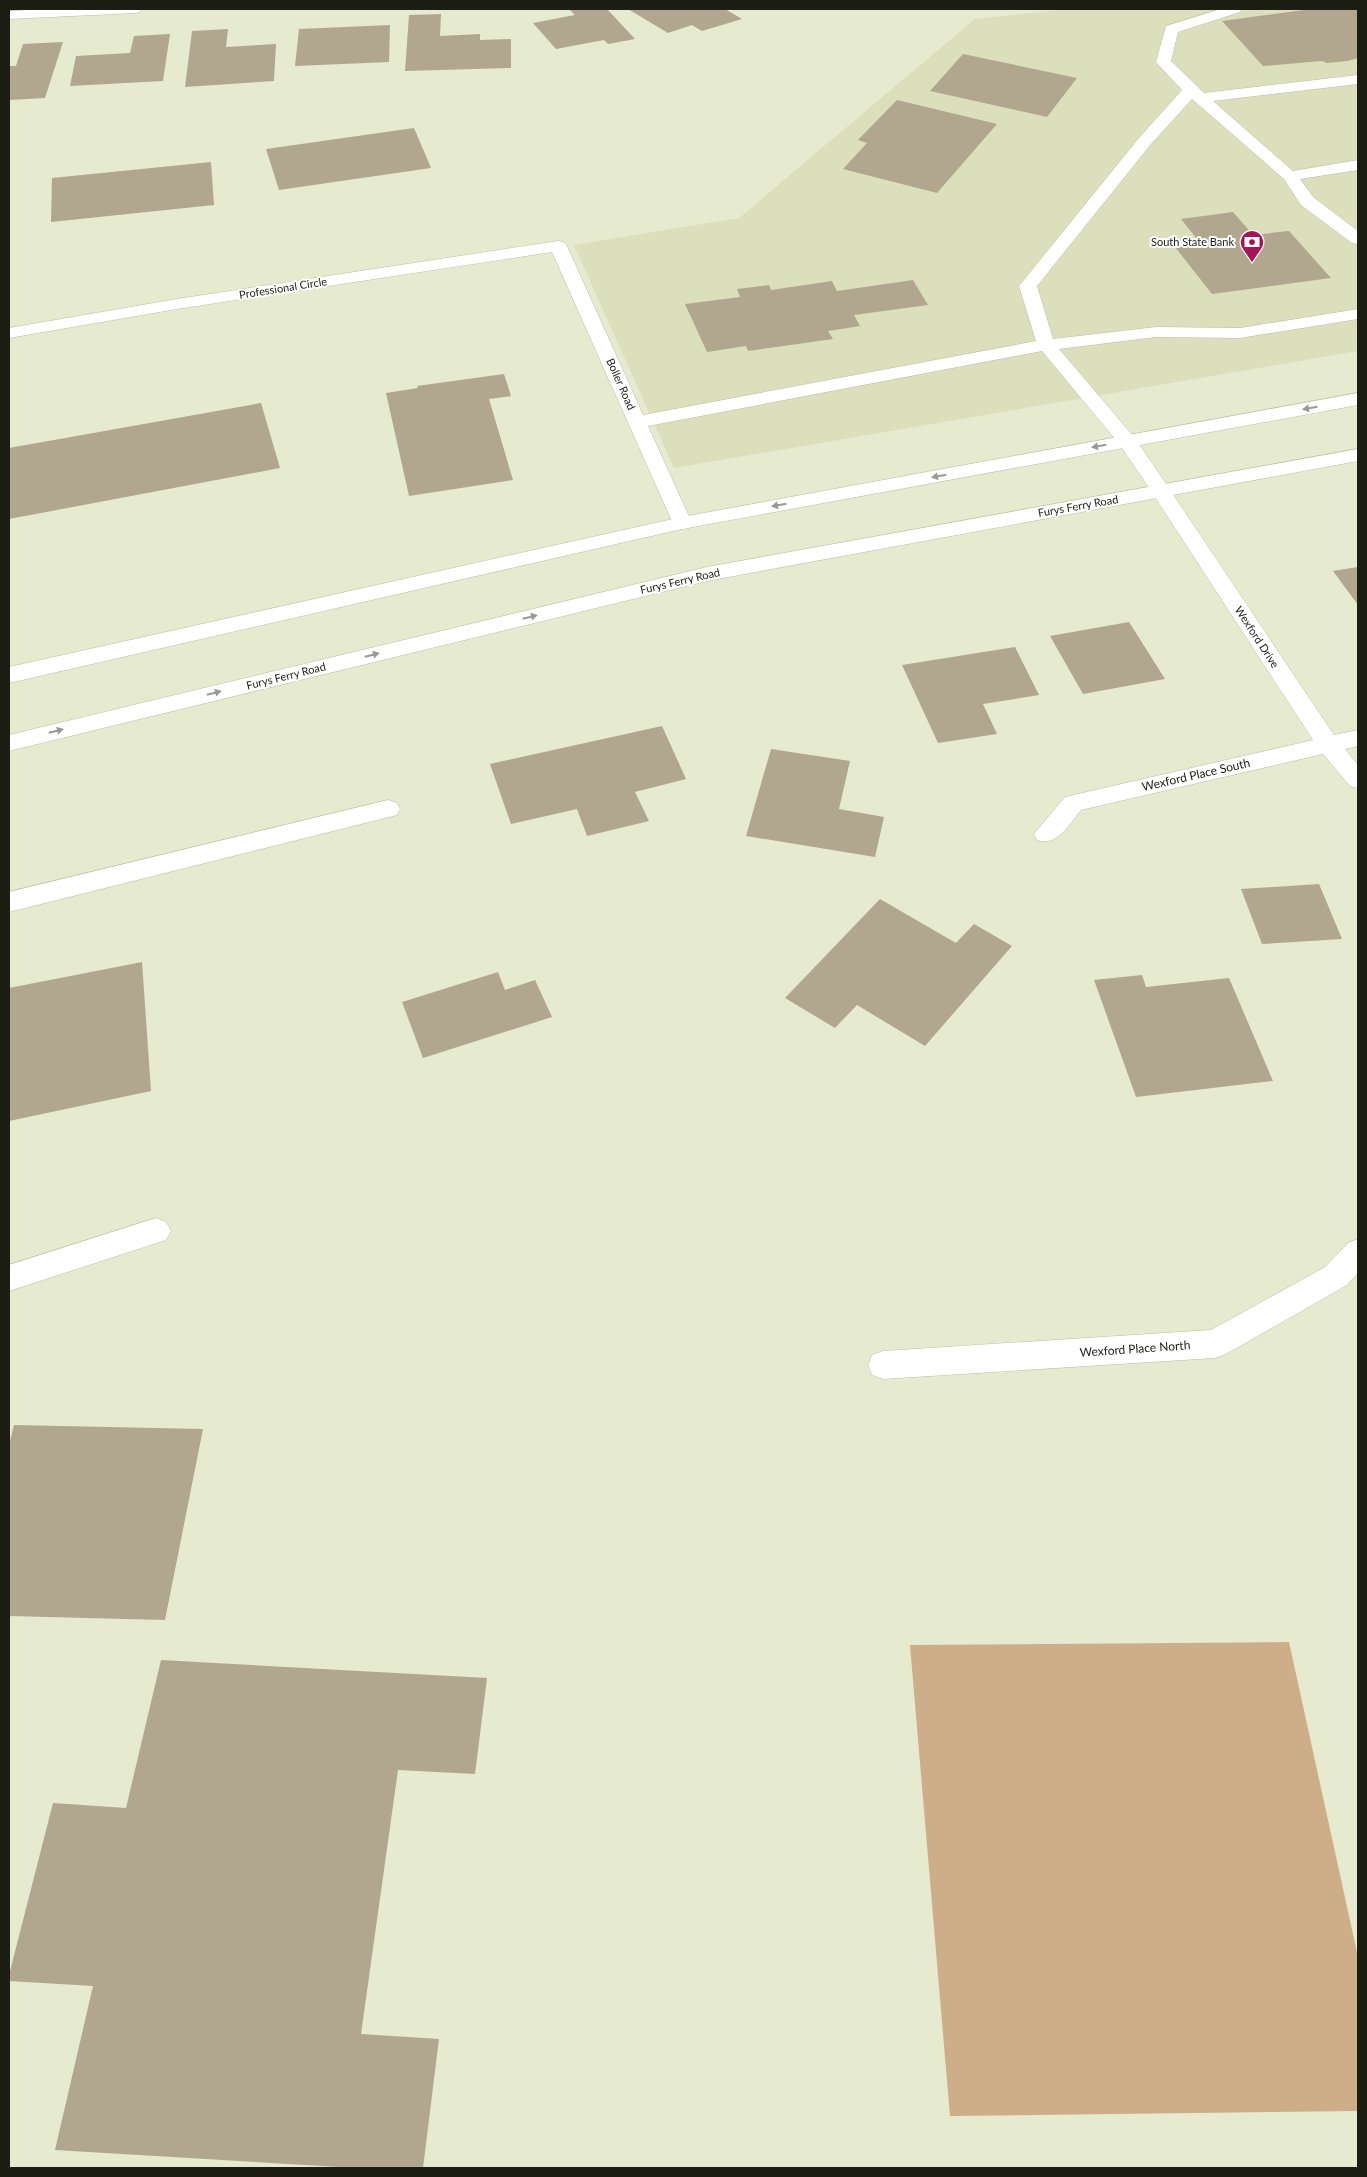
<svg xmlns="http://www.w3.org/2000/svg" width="1367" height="2177" font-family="Lato,sans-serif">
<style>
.built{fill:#dbdfbc}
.green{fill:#cead89}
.building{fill:#b0a78e}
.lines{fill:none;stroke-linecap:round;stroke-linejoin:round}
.lane-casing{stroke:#bbbea3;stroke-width:1}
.street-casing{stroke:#bbbea3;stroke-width:1}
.secondary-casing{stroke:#bbbea3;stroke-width:1}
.lane{fill:#fff;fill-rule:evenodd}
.street{fill:#fff;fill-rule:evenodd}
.secondary{fill:#fff;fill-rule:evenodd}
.oneway{fill:#999995}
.labels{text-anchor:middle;stroke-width:4;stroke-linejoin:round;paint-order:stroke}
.far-poi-label{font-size:11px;fill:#1c1d13;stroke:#fff;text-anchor:end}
.far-street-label{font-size:11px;fill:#1c1d13;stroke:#fff}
.street-label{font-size:12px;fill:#1c1d13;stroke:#fff}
</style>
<rect width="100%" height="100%" fill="#e6eace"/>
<path class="built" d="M1068,9H1358V351L674,468L574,245L739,218L975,19Z"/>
<path class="green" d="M1289,1642L1358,1957V2111L950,2116L910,1645Z"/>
<g class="building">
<path d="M569,9H607L635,39L608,44L604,40L556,49L533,23L575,15Z"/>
<path d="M628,9H725L742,19L702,31L692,25L668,33Z"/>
<path d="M1311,9H1358V58L1348,61L1327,63L1322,61L1263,66L1222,21Z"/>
<path d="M441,14L440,36L480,34V40L511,39V68L405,71L409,15Z"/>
<path d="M390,25L389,62L295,66L299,29Z"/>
<path d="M228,29L226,47L276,44L274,81L185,87L192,31Z"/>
<path d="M170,34L163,81L70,86L76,56L130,53L134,36Z"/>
<path d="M63,42L45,98L9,100V66H16L23,44Z"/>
<path d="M963,54L1077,78L1047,117L930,91Z"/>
<path d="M897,100L997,124L937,193L843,169L867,143L858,140Z"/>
<path d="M414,128L431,168L279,190L266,149Z"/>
<path d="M211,162L214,205L51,222L52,178Z"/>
<path d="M1233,212L1253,235L1289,231L1331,278L1212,294L1175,247L1201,244L1181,219Z"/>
<path d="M913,280L928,305L854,315L860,326L828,331L833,339L748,351L746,346L707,352L685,304L740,297L737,289L769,285L771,290L832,281L837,291Z"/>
<path d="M504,374L511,396L489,399L513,480L409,496L386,393L418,388L417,386Z"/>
<path d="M261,403L280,468L9,519V448Z"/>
<path d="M1358,567V605L1333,571Z"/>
<path d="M1129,622L1165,679L1083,694L1050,636Z"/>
<path d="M1015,647L1039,695L983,704L997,734L938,743L902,665Z"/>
<path d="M662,726L686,779L635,792L649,821L587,836L577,809L511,824L490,764Z"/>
<path d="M771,749L850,761L839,809L884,817L875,857L746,836Z"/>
<path d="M1319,884L1342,939L1262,944L1241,889Z"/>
<path d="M880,899L956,943L974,924L1012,946L925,1046L857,1005L835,1028L785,998Z"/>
<path d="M142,962L151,1091L9,1121V988Z"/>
<path d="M498,972L505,990L535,980L552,1017L423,1058L402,1002Z"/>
<path d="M1142,975L1146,987L1229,978L1273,1081L1136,1097L1094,980Z"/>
<path d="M14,1425L203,1429L165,1620L9,1616V1445Z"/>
<path d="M161,1660L487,1678L475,1774L398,1770L361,2034L439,2039L423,2168H355L55,2150L93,1986L9,1981V1975L53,1803L126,1808Z"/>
</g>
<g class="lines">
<g class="lane-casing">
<g id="lane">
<path d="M1221,9H1242L1240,12L1178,32L1171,61L1204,93L1358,75V84L1213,101L1293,171L1358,160V170L1300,179L1313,197L1358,231V244L1352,243L1301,205L1284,179L1192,99L1151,144L1037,286L1053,339L1156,327L1240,328L1358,309V319L1240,338L1156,337L1059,349L1134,437L1171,491L1168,495L1161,497L1154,495L1120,445L1042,351L648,426L692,523L689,528L682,529L675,528L552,252L177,309L9,338V328L177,299L558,241L564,242L567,246L643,415L1036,341L1019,286L1139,138L1182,90L1156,62L1166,26Z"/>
<path d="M388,800L397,803L400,809L397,815L9,912V892Z"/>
<path d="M156,1218L166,1222L171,1231L166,1240L9,1291V1265Z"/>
</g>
</g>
<g class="street-casing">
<g id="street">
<path d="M50,9H142L140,12L135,13L9,19V11Z"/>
<path d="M1161,485L1168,487L1334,735L1358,730V746L1345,749L1358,765V788L1350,786L1323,754L1081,810C1069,824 1058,847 1037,840L1034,834L1065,797L1313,740L1151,491L1154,487Z"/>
<path d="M1358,1239V1273L1347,1285L1226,1354L1215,1358L883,1379L872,1375L868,1365L872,1355L883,1351L1211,1330L1325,1267L1348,1243Z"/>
</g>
</g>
<g class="secondary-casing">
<g id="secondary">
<path d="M1358,393V405L682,529L9,683V667L682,517Z"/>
<path d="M1358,449V461L707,581L9,751V735L707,567Z"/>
</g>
</g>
<use href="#lane" class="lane"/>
<use href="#street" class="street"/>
<use href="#secondary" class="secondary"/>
</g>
<defs><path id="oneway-solid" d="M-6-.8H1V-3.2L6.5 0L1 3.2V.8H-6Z" transform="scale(1.25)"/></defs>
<g class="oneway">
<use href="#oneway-solid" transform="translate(1310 408) rotate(170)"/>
<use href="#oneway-solid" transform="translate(1099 446) rotate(170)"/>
<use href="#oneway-solid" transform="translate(939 476) rotate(170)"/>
<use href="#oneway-solid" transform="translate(779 505) rotate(170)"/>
<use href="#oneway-solid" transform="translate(530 617) rotate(-14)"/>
<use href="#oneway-solid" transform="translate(372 655) rotate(-14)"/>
<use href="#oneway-solid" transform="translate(214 693) rotate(-14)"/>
<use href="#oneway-solid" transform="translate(56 731) rotate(-14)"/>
</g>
<defs>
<g id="bank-pin" transform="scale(1.25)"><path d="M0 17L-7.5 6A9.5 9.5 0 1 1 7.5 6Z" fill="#a51454" stroke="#fff"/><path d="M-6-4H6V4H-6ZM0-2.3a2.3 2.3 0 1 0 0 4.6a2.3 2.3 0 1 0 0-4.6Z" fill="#fff"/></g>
</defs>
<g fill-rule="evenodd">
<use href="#bank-pin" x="1252" y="242"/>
</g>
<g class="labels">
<g class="far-poi-label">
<text x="1234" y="246">South State Bank</text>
</g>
<g class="far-street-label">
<text transform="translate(283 288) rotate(-9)" y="4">Professional Circle</text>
<text transform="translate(621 384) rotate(66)" y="4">Boller Road</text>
<text transform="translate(1078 506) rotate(-10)" y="4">Furys Ferry Road</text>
<text transform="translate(680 581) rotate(-13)" y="4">Furys Ferry Road</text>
<text transform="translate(1257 637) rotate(57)" y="4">Wexford Drive</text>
<text transform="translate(286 676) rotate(-14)" y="4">Furys Ferry Road</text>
</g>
<g class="street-label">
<text transform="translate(1196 775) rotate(-13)" y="4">Wexford Place South</text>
<text transform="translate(1135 1349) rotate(-4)" y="4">Wexford Place North</text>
</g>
</g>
<rect width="1367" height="2177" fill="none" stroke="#1c1d13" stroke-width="20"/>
</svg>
